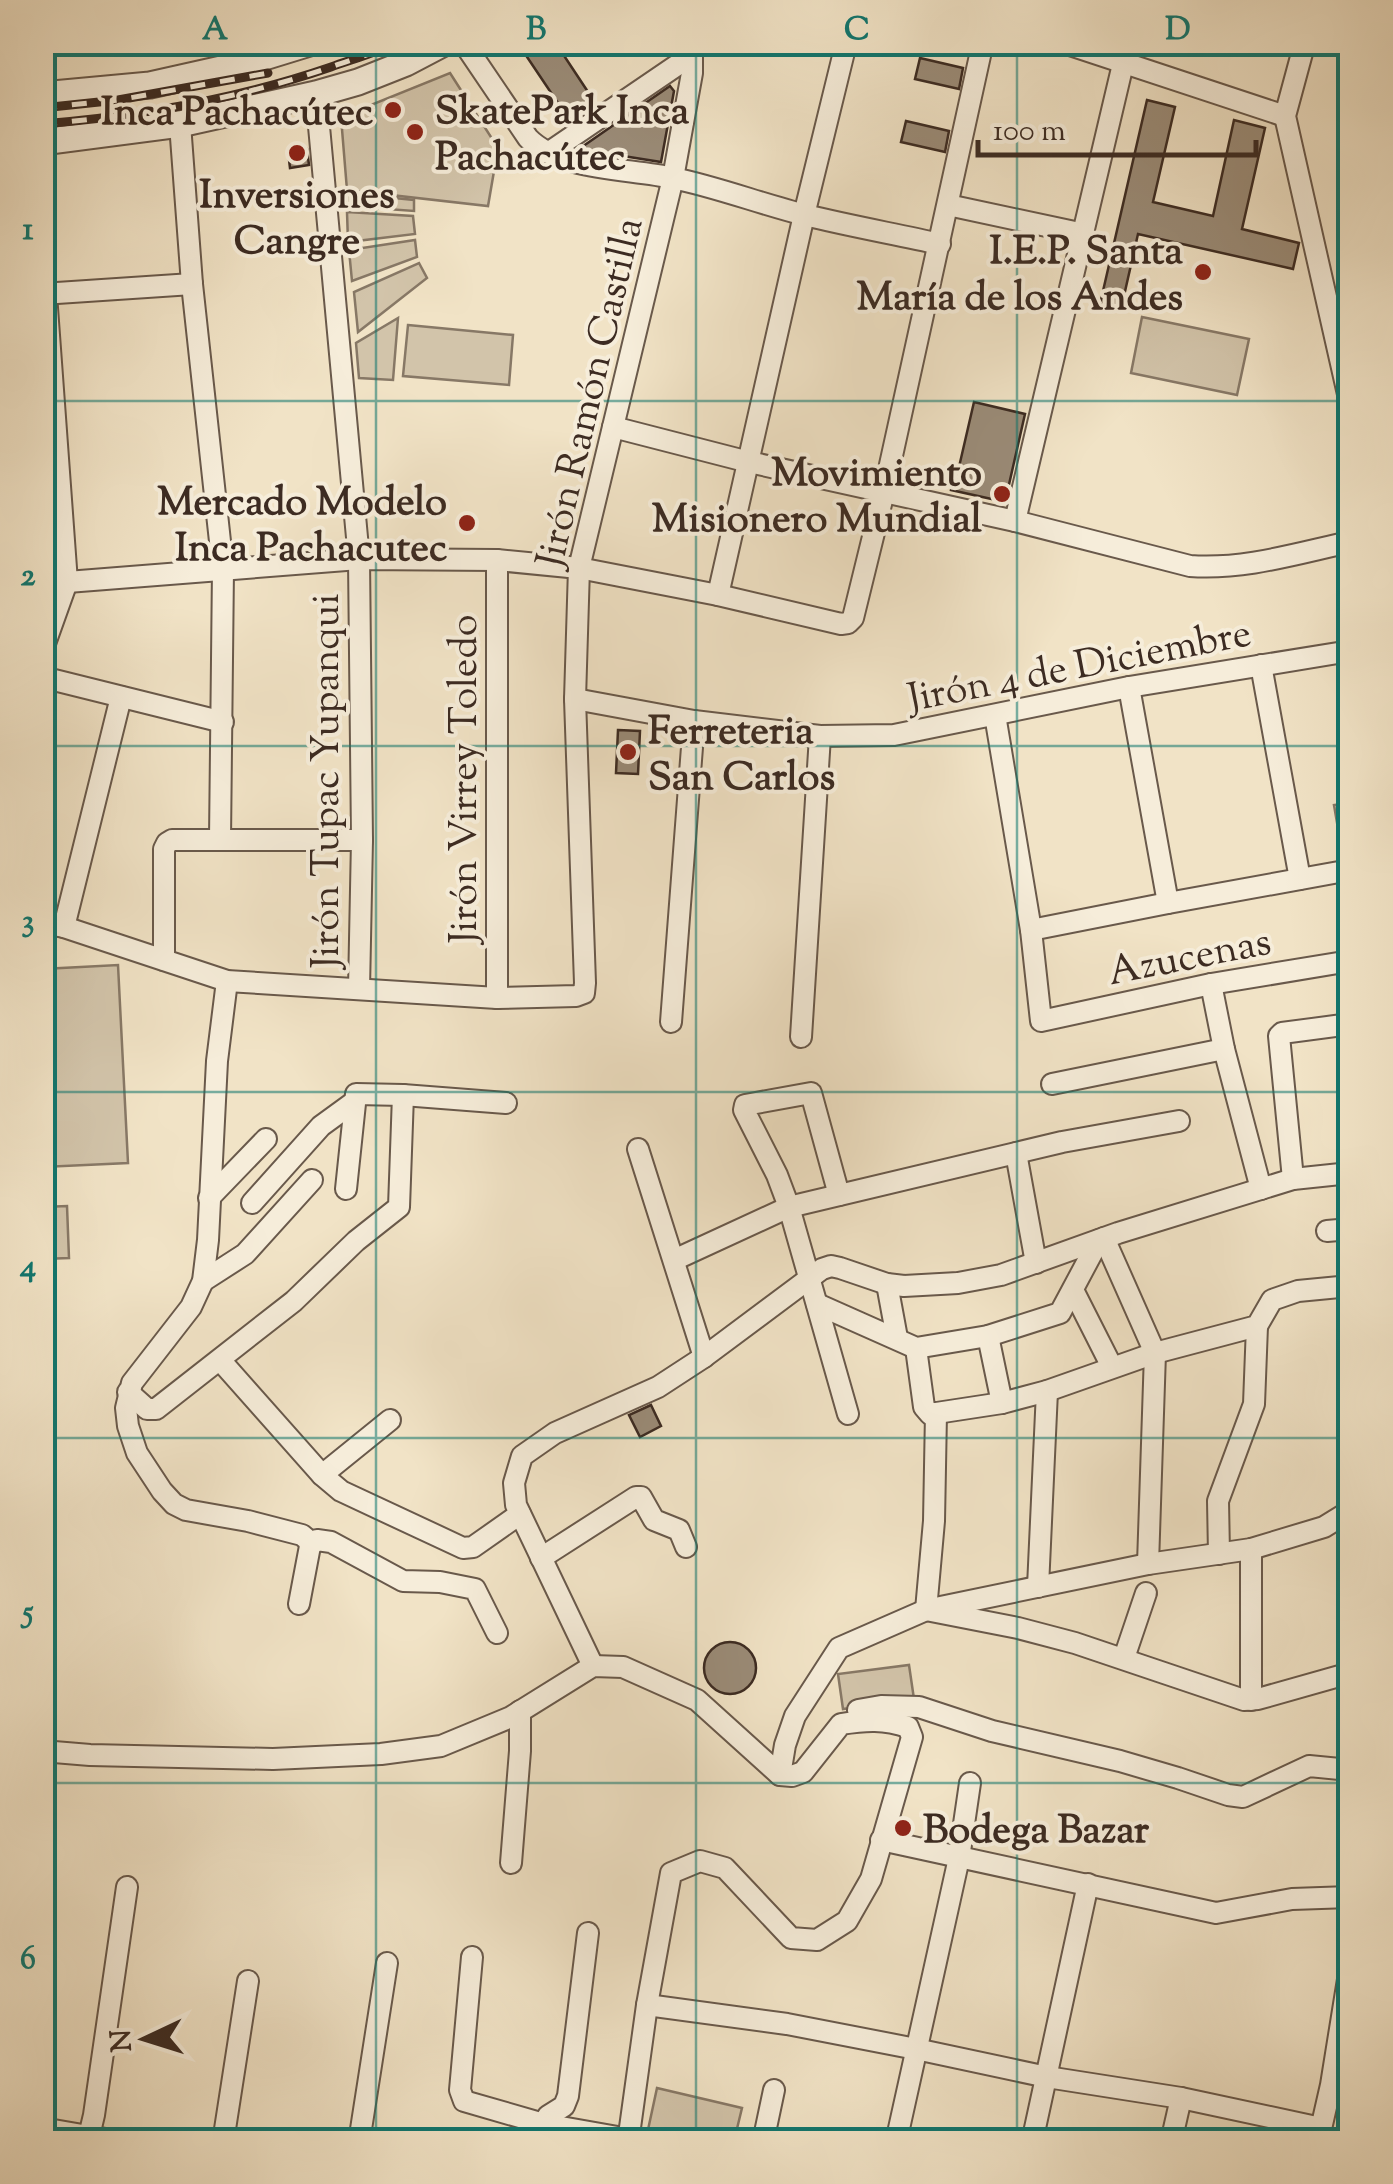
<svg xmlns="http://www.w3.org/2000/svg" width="1393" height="2184" font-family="'Sorts Mill Goudy',serif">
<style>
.green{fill:#d2c4aa;stroke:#877866;stroke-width:2.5}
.building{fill:#9a8b77;stroke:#3c2b22;stroke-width:2.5}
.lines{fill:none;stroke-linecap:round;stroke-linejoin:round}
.minor-casing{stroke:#69594b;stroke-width:24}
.tertiary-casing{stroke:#69594b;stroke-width:29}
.minor{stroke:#f6edda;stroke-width:20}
.tertiary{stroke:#f6edda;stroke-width:25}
.rail-casing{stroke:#3c2b22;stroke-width:9}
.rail{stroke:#f6edda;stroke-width:5;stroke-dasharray:15;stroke-linecap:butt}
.grid{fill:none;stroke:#0f766e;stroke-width:2.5;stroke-opacity:0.55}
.poi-dot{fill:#8f2418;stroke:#f6edda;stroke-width:4}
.labels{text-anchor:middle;stroke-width:8;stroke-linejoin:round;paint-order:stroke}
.poi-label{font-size:40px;font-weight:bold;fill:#3c2b22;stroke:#f6edda;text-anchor:end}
.street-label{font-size:40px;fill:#3c2b22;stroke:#f6edda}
.neatline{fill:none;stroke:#0f766e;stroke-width:4}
.grid-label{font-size:32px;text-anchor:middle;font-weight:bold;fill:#0f766e}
</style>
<rect width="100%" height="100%" fill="#f1e3c6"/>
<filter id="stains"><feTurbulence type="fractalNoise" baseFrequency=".002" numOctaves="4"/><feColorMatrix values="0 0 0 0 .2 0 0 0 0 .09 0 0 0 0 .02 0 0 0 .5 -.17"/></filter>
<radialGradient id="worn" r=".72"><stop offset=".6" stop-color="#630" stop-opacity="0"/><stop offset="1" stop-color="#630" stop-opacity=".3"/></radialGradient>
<g class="green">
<path d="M450,73L498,148L488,206L347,190L341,117Z"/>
<path d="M345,193L414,200V211L345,206Z"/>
<path d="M347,212L413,216L415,234L348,242Z"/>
<path d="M415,240L417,257L352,281L349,250Z"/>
<path d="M419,263L427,278L358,332L354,292Z"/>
<path d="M1142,317L1249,339L1237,395L1131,373Z"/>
<path d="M398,318L393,380L359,378L356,343Z"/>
<path d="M408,325L513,335L509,385L403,376Z"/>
<path d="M1350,803V845L1341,846L1334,805Z"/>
<path d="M118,965L128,1163L43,1167V969Z"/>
<path d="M67,1206L69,1258L43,1259V1207Z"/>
<path d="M909,1665L914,1699L843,1709L838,1674Z"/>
<path d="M657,2088L742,2108L734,2141L658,2142L646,2139Z"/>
</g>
<g class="building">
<path d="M517,42H555L596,104L570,121Z"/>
<path d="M920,58L963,68L959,89L915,79Z"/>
<path d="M670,86L674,91L661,162L579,149Z"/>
<path d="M1147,100L1175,107L1153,202L1213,216L1234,120L1265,128L1242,229L1299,243L1293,269L1138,234L1121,309L1100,304Z"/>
<path d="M906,121L949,131L945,152L901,142Z"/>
<path d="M307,149L309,165L290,168L288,151Z"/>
<path d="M974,402L1025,414L1005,502L951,490L956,466L959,467Z"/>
<path d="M618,730L640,731L638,774L616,773Z"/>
<path d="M651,1405L661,1426L640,1437L629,1415Z"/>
<circle cx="730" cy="1668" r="26"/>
</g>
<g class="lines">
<g class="minor-casing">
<g id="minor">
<path d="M463,42L528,138C560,171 629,168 673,178C717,187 761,204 805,215C850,226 895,234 940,244"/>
<path d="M1061,42L1285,116"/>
<path d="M1305,42L1285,116L1350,403"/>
<path d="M316,94L359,559L362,840L359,989"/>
<path d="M180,124L192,284L223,569L220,839"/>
<path d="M548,153L692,55"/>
<path d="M948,205L1084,234"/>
<path d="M42,294L192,284"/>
<path d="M613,427L749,462L1015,521L1190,566C1245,570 1298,553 1350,542"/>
<path d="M1015,521L1123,64"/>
<path d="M497,560V998"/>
<path d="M42,584L359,559L497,560L579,568L718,595L841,624L848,623L853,618L884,492L983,42"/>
<path d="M718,595L804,215L845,48L842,42"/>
<path d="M42,652L67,582L46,294"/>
<path d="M1261,665L1300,879"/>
<path d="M42,677L223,722"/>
<path d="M1129,687L1168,903"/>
<path d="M575,699L694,721L820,736L894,735L1129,687L1350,651"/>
<path d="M995,715L1031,930L1041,1021L1211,984L1350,961"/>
<path d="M42,923L64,927L227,981L497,998L576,996L584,993L585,983L575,699L579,568L673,178L692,73V55L686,42"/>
<path d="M64,927L121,697"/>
<path d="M1031,930L1168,903L1350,870"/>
<path d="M164,960V849L167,843L172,840H362"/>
<path d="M227,981L217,1061L208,1240L203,1281L191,1307L132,1383L126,1408L128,1426L137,1453L162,1491L174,1504L186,1510L248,1521L302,1535L308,1540L310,1546L299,1604"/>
<path d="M1211,984L1224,1049L1261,1189"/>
<path d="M671,1022L694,721"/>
<path d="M801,1037L820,736"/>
<path d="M1052,1084L1224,1049"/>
<path d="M638,1149L704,1357"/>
<path d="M1016,1153L1036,1263"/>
<path d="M1293,1179L1279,1036L1282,1033L1350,1024"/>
<path d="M346,1189L356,1094L403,1095L506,1103"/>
<path d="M839,1195L811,1093L745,1105L744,1110L777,1175L789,1207L848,1414"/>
<path d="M209,1198L266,1139"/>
<path d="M252,1203L321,1126L354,1102"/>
<path d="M1327,1231L1350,1229"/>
<path d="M1104,1238L1155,1353L1148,1564"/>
<path d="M674,1260L789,1207L1062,1142L1179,1121"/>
<path d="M203,1281L245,1254L312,1180"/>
<path d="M887,1284L897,1338"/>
<path d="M1073,1290L1112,1367"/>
<path d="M817,1304L916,1348L988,1336L1060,1313L1099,1240"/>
<path d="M988,1336L1002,1403"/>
<path d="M916,1348L924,1407L930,1414L1002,1403L1047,1391L1155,1353L1257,1326L1272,1300L1298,1291L1350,1286"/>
<path d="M220,1360L322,1475L341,1491L463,1548L473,1547L520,1514"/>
<path d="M128,1392L147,1409H156L294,1301L356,1241L399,1207L403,1095"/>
<path d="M936,1413L934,1521L926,1610L1018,1628L1075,1643L1244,1700L1258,1699L1350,1673"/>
<path d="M322,1475L390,1420"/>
<path d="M310,1546L317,1540L331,1542L403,1581L440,1582L475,1589L497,1633"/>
<path d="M1251,1549V1700"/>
<path d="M1219,1554L1218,1501L1254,1404L1257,1326"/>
<path d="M541,1558L636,1497H641L654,1520L679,1530L686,1547"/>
<path d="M1038,1587L1047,1391"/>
<path d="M1124,1658L1146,1593"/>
<path d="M593,1666L516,1505L514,1483L522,1456L555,1433L658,1387L704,1357L822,1269L831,1266L840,1268L887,1284L904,1286L958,1283L1001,1275L1118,1233L1293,1179L1350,1173"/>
<path d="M858,1710L881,1706L919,1707L992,1731L1120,1761L1178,1778L1228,1795L1243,1797L1309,1766L1350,1770"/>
<path d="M42,1751L90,1755L273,1759L381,1754L441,1746L511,1717L593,1666L623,1667L697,1700L780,1775L792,1776L803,1772L841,1724C866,1720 884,1719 908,1727L912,1737L871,1879L847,1921L817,1940L791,1938L725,1868L700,1861L671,1873L647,2005L628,2142"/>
<path d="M780,1775L785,1745L795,1716L839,1648L926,1610L1148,1564L1251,1549L1324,1527L1350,1511"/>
<path d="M881,1840L1216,1913L1292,1899L1350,1897"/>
<path d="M511,1863L520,1751V1711"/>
<path d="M472,1957L460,2090L464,2101L544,2124L629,2139"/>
<path d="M647,2005L787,2024L916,2049L1047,2077L1181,2098L1321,2128"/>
<path d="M544,2124L548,2116L564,2106L568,2096L588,1933"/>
<path d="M42,2128L123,2142"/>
<path d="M89,2136L94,2115L127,1887"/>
<path d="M223,2142L248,1981"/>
<path d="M359,2142L387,1963"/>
<path d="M763,2142L774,2090"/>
<path d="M896,2142L959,1858L970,1783"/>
<path d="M1032,2142L1088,1884"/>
<path d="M1171,2142L1181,2098"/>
<path d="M1318,2142L1331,2085L1350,1967"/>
</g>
</g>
<g class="tertiary-casing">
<g id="tertiary">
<path d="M42,95L150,85L235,66L313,42"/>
<path d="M42,142L180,124L316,94L358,82L406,63L446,42"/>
</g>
</g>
<use href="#minor" class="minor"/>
<use href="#tertiary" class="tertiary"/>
<g class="rail-casing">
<g id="rail">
<path d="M42,108L118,100L268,73"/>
<path d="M42,124C141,116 238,99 331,67C353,59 376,53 397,42"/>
</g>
</g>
<use href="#rail" class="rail"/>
</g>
<path class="grid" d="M376,42V2142M696,42V2142M1017,42V2142M42,401H1350M42,746H1350M42,1092H1350M42,1438H1350M42,1783H1350"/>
<g class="poi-dot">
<circle cx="393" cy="110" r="10"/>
<circle cx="415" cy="132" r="10"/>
<circle cx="297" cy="153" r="10"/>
<circle cx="1203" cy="272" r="10"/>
<circle cx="1002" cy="494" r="10"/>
<circle cx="467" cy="523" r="10"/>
<circle cx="628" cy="752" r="10"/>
<circle cx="903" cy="1828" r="10"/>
</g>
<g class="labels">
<g class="poi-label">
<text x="435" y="123" text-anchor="start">SkatePark Inca<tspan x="435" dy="46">Pachacútec</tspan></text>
<text x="373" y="124">Inca Pachacútec</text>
<text x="297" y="207" text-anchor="middle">Inversiones<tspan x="297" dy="46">Cangre</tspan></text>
<text x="1183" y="263">I.E.P. Santa<tspan x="1183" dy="46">María de los Andes</tspan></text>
<text x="982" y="485">Movimiento<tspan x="982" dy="46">Misionero Mundial</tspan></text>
<text x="447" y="514">Mercado Modelo<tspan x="447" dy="46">Inca Pachacutec</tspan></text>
<text x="648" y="743" text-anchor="start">Ferreteria<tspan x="648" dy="46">San Carlos</tspan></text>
<text x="923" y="1842" text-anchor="start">Bodega Bazar</text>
</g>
<g class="street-label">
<text transform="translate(588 392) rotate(-77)" y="14">Jirón Ramón Castilla</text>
<text transform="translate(1079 664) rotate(-11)" y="14">Jirón 4 de Diciembre</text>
<text transform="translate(462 779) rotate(-90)" y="14">Jirón Virrey Toledo</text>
<text transform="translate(324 781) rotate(-90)" y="14">Jirón Tupac Yupanqui</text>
<text transform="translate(1189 955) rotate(-11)" y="14">Azucenas</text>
</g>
</g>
<rect width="1393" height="2184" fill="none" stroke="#f1e3c6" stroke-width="110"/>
<g transform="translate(145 2039) rotate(266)" stroke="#f6edda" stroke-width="8" paint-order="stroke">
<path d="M0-8L18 38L0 25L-18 38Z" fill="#3c2b22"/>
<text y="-15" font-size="28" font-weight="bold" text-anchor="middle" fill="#3c2b22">N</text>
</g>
<path d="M978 140v15h278v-15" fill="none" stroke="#3c2b22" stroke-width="5"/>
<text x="993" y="140" font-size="30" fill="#3c2b22" stroke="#f6edda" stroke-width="8" paint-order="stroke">100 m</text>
<rect x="55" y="55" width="1283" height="2074" class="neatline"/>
<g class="grid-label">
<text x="215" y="39">A</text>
<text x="536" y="39">B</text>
<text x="857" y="39">C</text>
<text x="1178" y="39">D</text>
<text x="28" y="239">1</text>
<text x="28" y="585">2</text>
<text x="28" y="931">3</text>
<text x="28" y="1276">4</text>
<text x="28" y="1622">5</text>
<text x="28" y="1968">6</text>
</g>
<rect width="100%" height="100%" filter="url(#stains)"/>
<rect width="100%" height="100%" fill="url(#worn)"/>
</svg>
